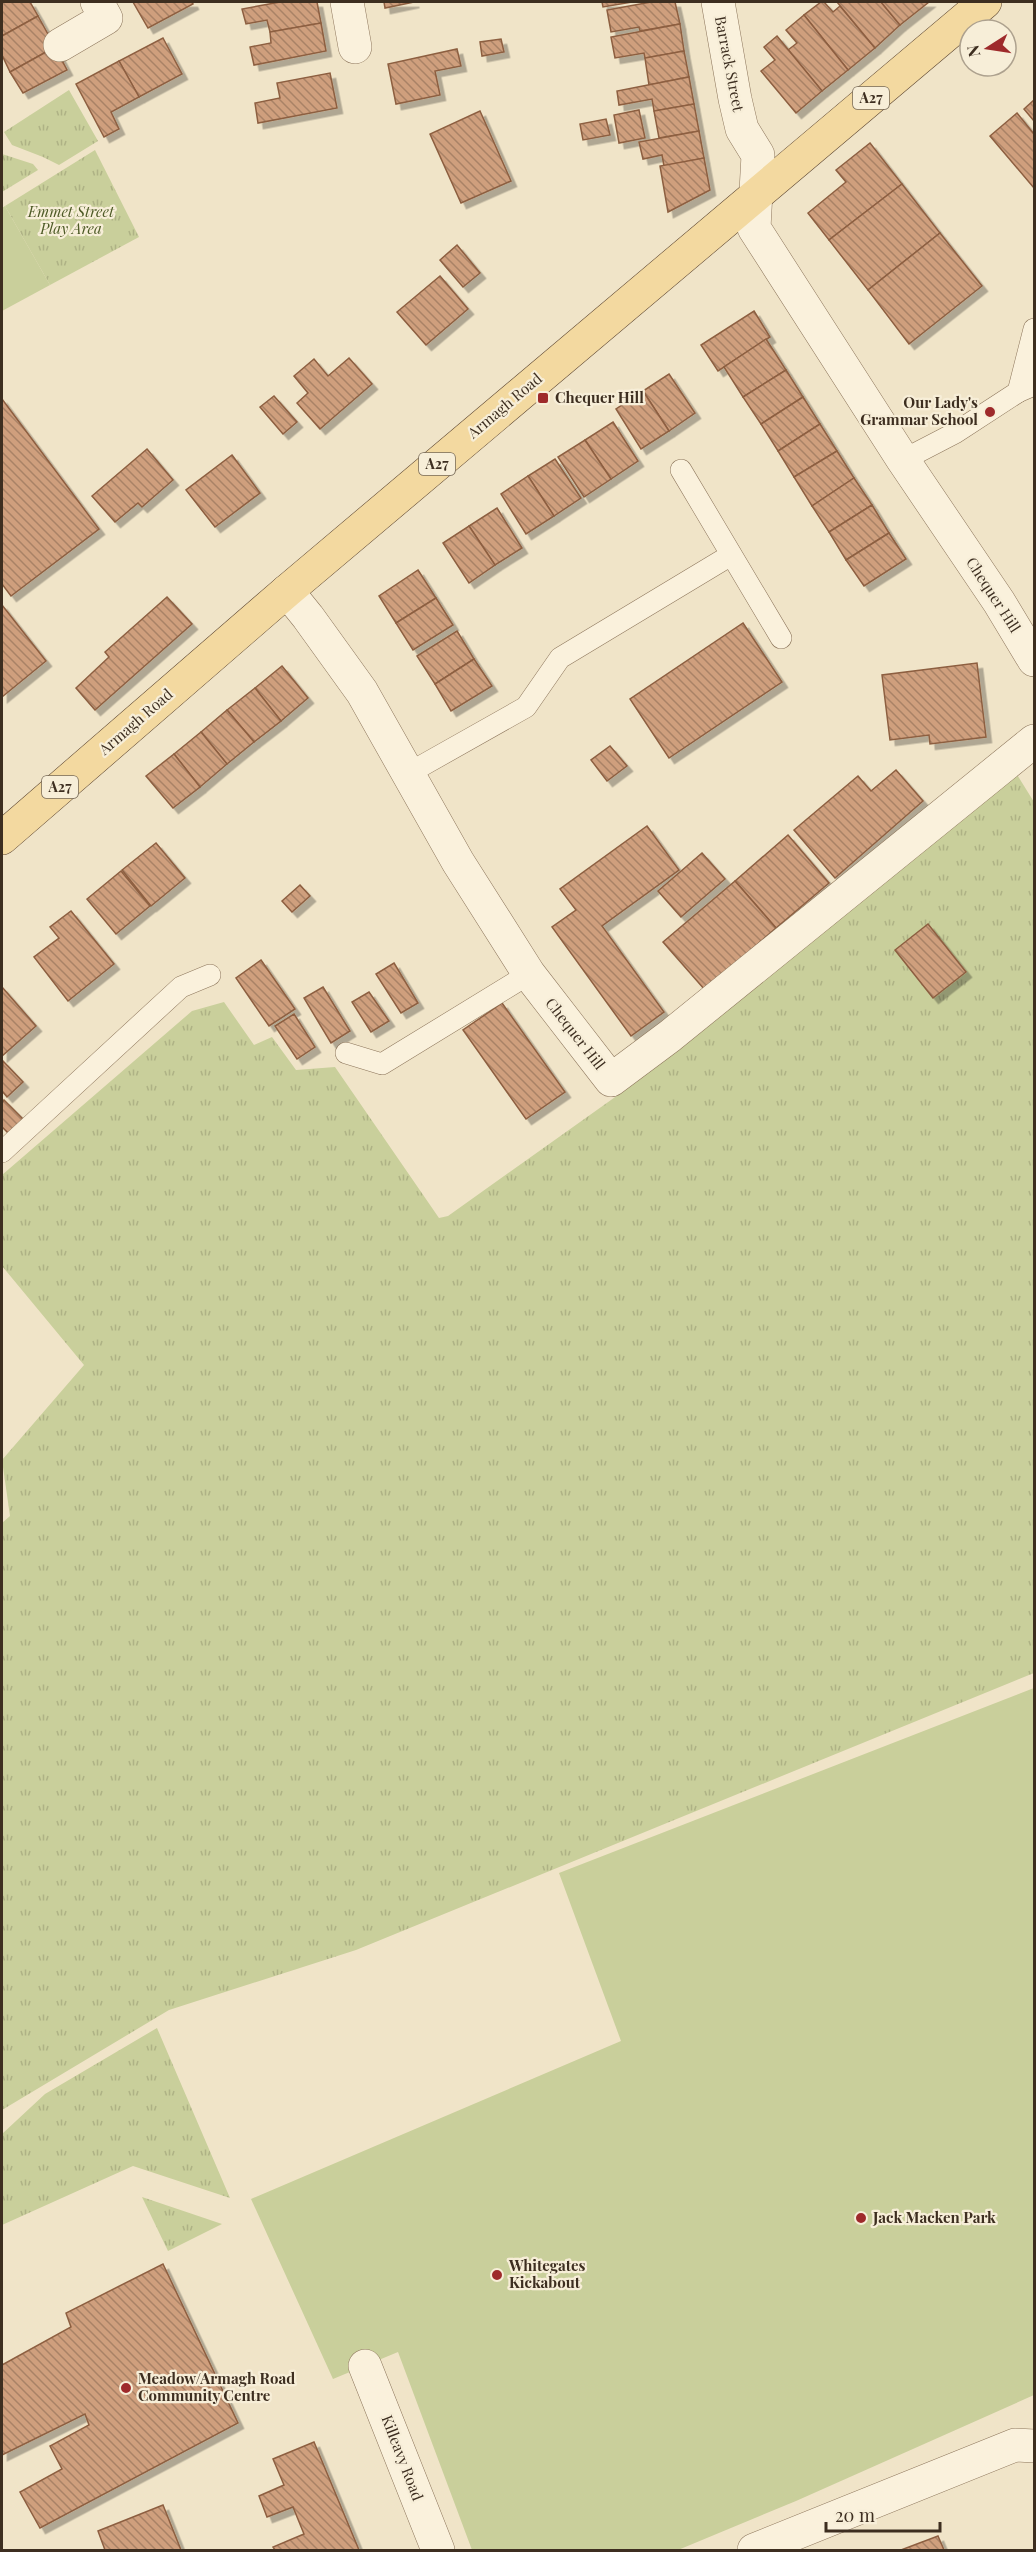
<svg xmlns="http://www.w3.org/2000/svg" width="1036" height="2552" font-family="'Playfair Display',serif">
<style>
.grass{fill:url(#grass-tufts)}
.garden{fill:#c9cf9b}
.building{fill:url(#building-back-hatch);stroke:#8d5f41;stroke-width:1.5;filter:url(#shadow)}
.lines{fill:none;stroke-linecap:round;stroke-linejoin:round}
.lane-casing{stroke:#8d765c;stroke-width:22}
.street-casing{stroke:#8d765c;stroke-width:34}
.primary-casing{stroke:#5b4430;stroke-width:34}
.lane{stroke:#faf1dc;stroke-width:21}
.street{stroke:#faf1dc;stroke-width:33}
.primary{stroke:#f3d9a0;stroke-width:33}
.poi-dot{fill:#9e2a2b;stroke:#f7eed8;stroke-width:2}
.labels{text-anchor:middle;stroke-width:4.5;stroke-linejoin:round;paint-order:stroke}
.shield{fill:#f7eed8;stroke:#756857;stroke-width:1.5}
.shield-label{font-size:14px;font-weight:bold;fill:#3d2e20}
.street-label{font-size:15px;fill:#3d2e20;stroke:#f7eed8}
.park-label{font-size:15px;font-style:italic;fill:#4d5a26;stroke:#f7eed8}
.poi-label{font-size:15px;font-weight:bold;fill:#3d2e20;stroke:#f7eed8;text-anchor:start}
</style>
<defs>
<pattern id="grass-tufts" width="24" height="20" patternUnits="userSpaceOnUse" patternTransform="scale(1.5)"><rect width="24" height="20" fill="#c9cf9b"/><path d="M3 7l-1-3M5 7V3M7 7l1-3M15 17l-1-3M17 17v-4M19 17l1-3" fill="none" stroke="#aeb285"/></pattern>
<pattern id="building-back-hatch" width="6" height="6" patternUnits="userSpaceOnUse" patternTransform="scale(1.5)"><rect width="6" height="6" fill="#cf9f7d"/><path d="M-1 5l2 2M0 0l6 6M5-1l2 2" fill="none" stroke="#a98266"/></pattern>
<filter id="shadow"><feDropShadow dx="5.5" dy="5.5" stdDeviation="0" flood-color="#0004"/></filter>
</defs>
<rect width="100%" height="100%" fill="#f0e4c8"/>
<g class="grass">
<path d="M69,90L98,141L59,165L43,157L12,145L4,132Z"/>
<path d="M95,150L139,237L50,285L5,206Z"/>
<path d="M2,154L33,164L38,170L2,192Z"/>
<path d="M1016,773L1034,802V1673L356,1950L169,2010L2,2110V1523L10,1516L2,1460L84,1365L2,1266V1175L192,1011L224,1002L254,1045L272,1037L296,1070L335,1067L439,1218L448,1216L618,1095Z"/>
<path d="M157,2028L230,2198L133,2166L2,2225V2134L45,2094Z"/>
<path d="M142,2197L222,2224L168,2251Z"/>
</g>
<g class="garden">
<path d="M5,206L50,285L2,311V208Z"/>
<path d="M1034,1688V2395L796,2501L678,2550H472L398,2352L333,2379L251,2199L621,2041L559,1873Z"/>
</g>
<g class="building">
<path d="M2,2H30L38,16L2,36Z"/>
<path d="M133,2H192L193,4L148,28Z"/>
<path d="M280,2H317L321,23L270,32L267,20L246,24L242,9Z"/>
<path d="M384,2H414L385,8Z"/>
<path d="M602,2H632L603,7Z"/>
<path d="M651,2H675L680,24L640,31L639,27L611,32L607,10Z"/>
<path d="M821,2H824L833,12L840,6L875,48L848,70L804,15Z"/>
<path d="M837,2H881L900,25L875,48Z"/>
<path d="M881,2H929L900,25Z"/>
<path d="M804,15L848,70L822,91L788,50L797,43L786,30Z"/>
<path d="M38,16L55,47L10,72L2,55V36Z"/>
<path d="M321,23L326,51L254,65L250,47L271,43L270,32Z"/>
<path d="M680,24L684,51L645,58L644,53L615,58L611,37Z"/>
<path d="M777,36L822,91L796,113L761,71L775,60L764,47Z"/>
<path d="M163,38L182,74L139,97L119,61Z"/>
<path d="M501,39L504,52L482,56L480,42Z"/>
<path d="M55,47L67,70L23,93L10,72Z"/>
<path d="M457,49L461,66L435,71L440,95L396,104L388,64Z"/>
<path d="M684,51L689,77L649,85L645,58Z"/>
<path d="M119,61L139,97L111,112L119,129L104,137L76,84Z"/>
<path d="M330,73L337,108L258,123L255,103L280,98L277,83Z"/>
<path d="M689,77L694,104L654,111L652,99L619,105L617,91Z"/>
<path d="M1034,100V121L1024,109Z"/>
<path d="M694,104L699,131L659,138L654,111Z"/>
<path d="M639,110L645,138L619,143L614,115Z"/>
<path d="M480,111L511,181L461,203L430,134Z"/>
<path d="M1017,113L1034,134V188L990,136Z"/>
<path d="M606,119L610,135L583,140L580,124Z"/>
<path d="M699,131L704,158L664,166L662,155L643,159L639,142Z"/>
<path d="M870,143L902,184L829,240L808,213L846,182L836,170Z"/>
<path d="M704,158L710,190L668,212L660,166Z"/>
<path d="M902,184L940,233L868,290L829,240Z"/>
<path d="M940,233L982,286L909,344L868,290Z"/>
<path d="M457,245L480,273L463,287L440,260Z"/>
<path d="M440,276L468,309L426,345L397,312Z"/>
<path d="M754,311L770,337L718,371L701,345Z"/>
<path d="M766,339L786,370L743,397L724,367Z"/>
<path d="M349,358L372,384L320,429L297,403L308,393L294,376L314,359L328,376Z"/>
<path d="M786,370L803,397L761,424L743,397Z"/>
<path d="M669,374L695,413L669,431L643,391Z"/>
<path d="M643,391L669,431L641,449L616,409Z"/>
<path d="M274,396L297,422L283,434L260,407Z"/>
<path d="M803,397L820,424L778,451L761,424Z"/>
<path d="M2,399L99,529L11,596L2,584Z"/>
<path d="M613,422L638,461L611,479L585,440Z"/>
<path d="M820,424L837,451L794,477L778,451Z"/>
<path d="M585,440L611,479L584,497L558,457Z"/>
<path d="M147,449L173,480L142,507L138,503L115,522L92,496Z"/>
<path d="M837,451L854,478L812,506L794,477Z"/>
<path d="M232,455L260,493L215,527L186,490Z"/>
<path d="M555,459L581,498L554,516L528,476Z"/>
<path d="M528,476L554,516L526,534L501,494Z"/>
<path d="M854,478L872,505L829,532L812,506Z"/>
<path d="M872,505L889,533L846,560L829,532Z"/>
<path d="M497,508L522,548L495,565L469,526Z"/>
<path d="M469,526L495,565L469,583L443,543Z"/>
<path d="M889,533L906,559L864,586L846,560Z"/>
<path d="M418,570L436,598L396,623L379,596Z"/>
<path d="M167,597L192,624L95,710L76,688L109,657L105,652Z"/>
<path d="M436,598L453,625L413,650L396,623Z"/>
<path d="M2,605L46,661L2,697Z"/>
<path d="M743,623L782,682L669,758L630,699Z"/>
<path d="M457,631L474,659L435,684L417,656Z"/>
<path d="M474,659L492,686L451,711L435,684Z"/>
<path d="M977,663L986,737L930,744L929,735L890,740L882,675Z"/>
<path d="M282,666L308,698L281,721L255,688Z"/>
<path d="M255,688L281,721L254,742L227,710Z"/>
<path d="M227,710L254,742L227,764L201,732Z"/>
<path d="M201,732L227,764L200,787L174,754Z"/>
<path d="M610,746L627,766L607,781L591,760Z"/>
<path d="M174,754L200,787L173,808L146,776Z"/>
<path d="M896,770L923,801L835,878L794,830L858,776L871,791Z"/>
<path d="M647,826L679,870L602,926L664,1012L631,1036L552,927L576,910L560,889Z"/>
<path d="M788,835L829,883L776,928L735,881Z"/>
<path d="M156,843L185,878L151,906L122,870Z"/>
<path d="M702,853L725,879L681,917L658,891Z"/>
<path d="M121,871L150,906L116,934L87,899Z"/>
<path d="M735,881L776,928L705,990L663,942Z"/>
<path d="M300,885L310,896L292,912L282,901Z"/>
<path d="M71,911L114,964L68,1001L34,957L59,938L50,927Z"/>
<path d="M928,924L966,972L933,998L895,950Z"/>
<path d="M261,960L295,1009L269,1026L236,978Z"/>
<path d="M394,963L418,1003L401,1013L376,974Z"/>
<path d="M2,987L36,1026L2,1056Z"/>
<path d="M323,987L350,1031L331,1043L304,998Z"/>
<path d="M369,992L389,1021L371,1032L352,1002Z"/>
<path d="M502,1003L565,1092L526,1119L463,1030Z"/>
<path d="M294,1014L315,1047L297,1059L275,1026Z"/>
<path d="M3,1061L23,1082L7,1097L2,1091Z"/>
<path d="M4,1100L23,1119L9,1134L2,1127V1103Z"/>
<path d="M163,2264L238,2423L40,2528L20,2492L62,2469L50,2446L89,2425L85,2414L2,2455V2365L71,2327L66,2313Z"/>
<path d="M314,2442L359,2550H275L273,2547L304,2534L293,2507L267,2517L259,2496L284,2485L273,2459Z"/>
<path d="M163,2505L181,2550H105L98,2531Z"/>
<path d="M938,2536L944,2550H901Z"/>
</g>
<g class="lines">
<g class="lane-casing">
<g id="lane">
<path d="M1018,392L1034,329"/>
<path d="M903,460L955,433L1018,392L1034,385"/>
<path d="M681,470L781,638"/>
<path d="M409,773L526,707L560,658L731,555"/>
<path d="M346,1053L382,1064L529,974"/>
<path d="M2,1152L181,987L210,975"/>
</g>
</g>
<g class="street-casing">
<g id="street">
<path d="M347,2L355,47"/>
<path d="M718,2L735,99L742,129L758,155L754,228L903,460L999,602L1034,660"/>
<path d="M60,45L106,18L97,2"/>
<path d="M287,591L308,617L362,692L458,862L529,974L611,1080L670,1036L1034,741"/>
<path d="M365,2366L438,2550"/>
<path d="M754,2550L1015,2445L1034,2446"/>
</g>
</g>
<g class="primary-casing">
<path id="primary" d="M2,838L287,591L985,2"/>
</g>
<use href="#lane" class="lane"/>
<use href="#street" class="street"/>
<use href="#primary" class="primary"/>
</g>
<g class="poi-dot">
<rect x="537" y="392" width="12" height="12" rx="3"/>
<circle cx="990" cy="412" r="6"/>
<circle cx="861" cy="2218" r="6"/>
<circle cx="497" cy="2275" r="6"/>
<circle cx="126" cy="2388" r="6"/>
</g>
<g class="labels">
<g class="shield">
<rect x="853" y="87" width="36" height="22" rx="4.5"/>
<rect x="419" y="453" width="36" height="22" rx="4.5"/>
<rect x="42" y="776" width="36" height="22" rx="4.5"/>
</g>
<g class="shield-label">
<text x="871" y="103">A27</text>
<text x="437" y="469">A27</text>
<text x="60" y="792">A27</text>
</g>
<g class="street-label">
<text transform="translate(729 64) rotate(79)" y="5">Barrack Street</text>
<text transform="translate(505 406) rotate(-40)" y="5">Armagh Road</text>
<text transform="translate(993 595) rotate(57)" y="5">Chequer Hill</text>
<text transform="translate(136 722) rotate(-41)" y="5">Armagh Road</text>
<text transform="translate(575 1034) rotate(52)" y="5">Chequer Hill</text>
<text transform="translate(402 2458) rotate(69)" y="5">Killeavy Road</text>
</g>
<g class="park-label">
<text x="71" y="217">Emmet Street<tspan x="71" dy="17">Play Area</tspan></text>
</g>
<g class="poi-label">
<text x="555" y="403">Chequer Hill</text>
<text x="978" y="408" text-anchor="end">Our Lady's<tspan x="978" dy="17">Grammar School</tspan></text>
<text x="873" y="2223">Jack Macken Park</text>
<text x="509" y="2271">Whitegates<tspan x="509" dy="17">Kickabout</tspan></text>
<text x="138" y="2384">Meadow/Armagh Road<tspan x="138" dy="17">Community Centre</tspan></text>
</g>
</g>
<rect width="1036" height="2552" fill="none" stroke="#3d2e20" stroke-width="6"/>
<g transform="translate(988 48) rotate(258)"><circle r="28" fill="#f7eed8" stroke="#ada18e" stroke-width="1.5"/>
<path d="M0-4.5L10 22L0 15L-10 22Z" fill="#9e2a2b"/>
<text y="-9" font-size="16" font-weight="bold" text-anchor="middle" fill="#3d2e20">N</text>
</g>
<path d="M826 2522v9h114v-9" fill="none" stroke="#3d2e20" stroke-width="3"/>
<text x="835" y="2522" font-size="18" fill="#3d2e20" stroke="#f7eed8" stroke-width="4.5" paint-order="stroke">20 m</text>
</svg>
